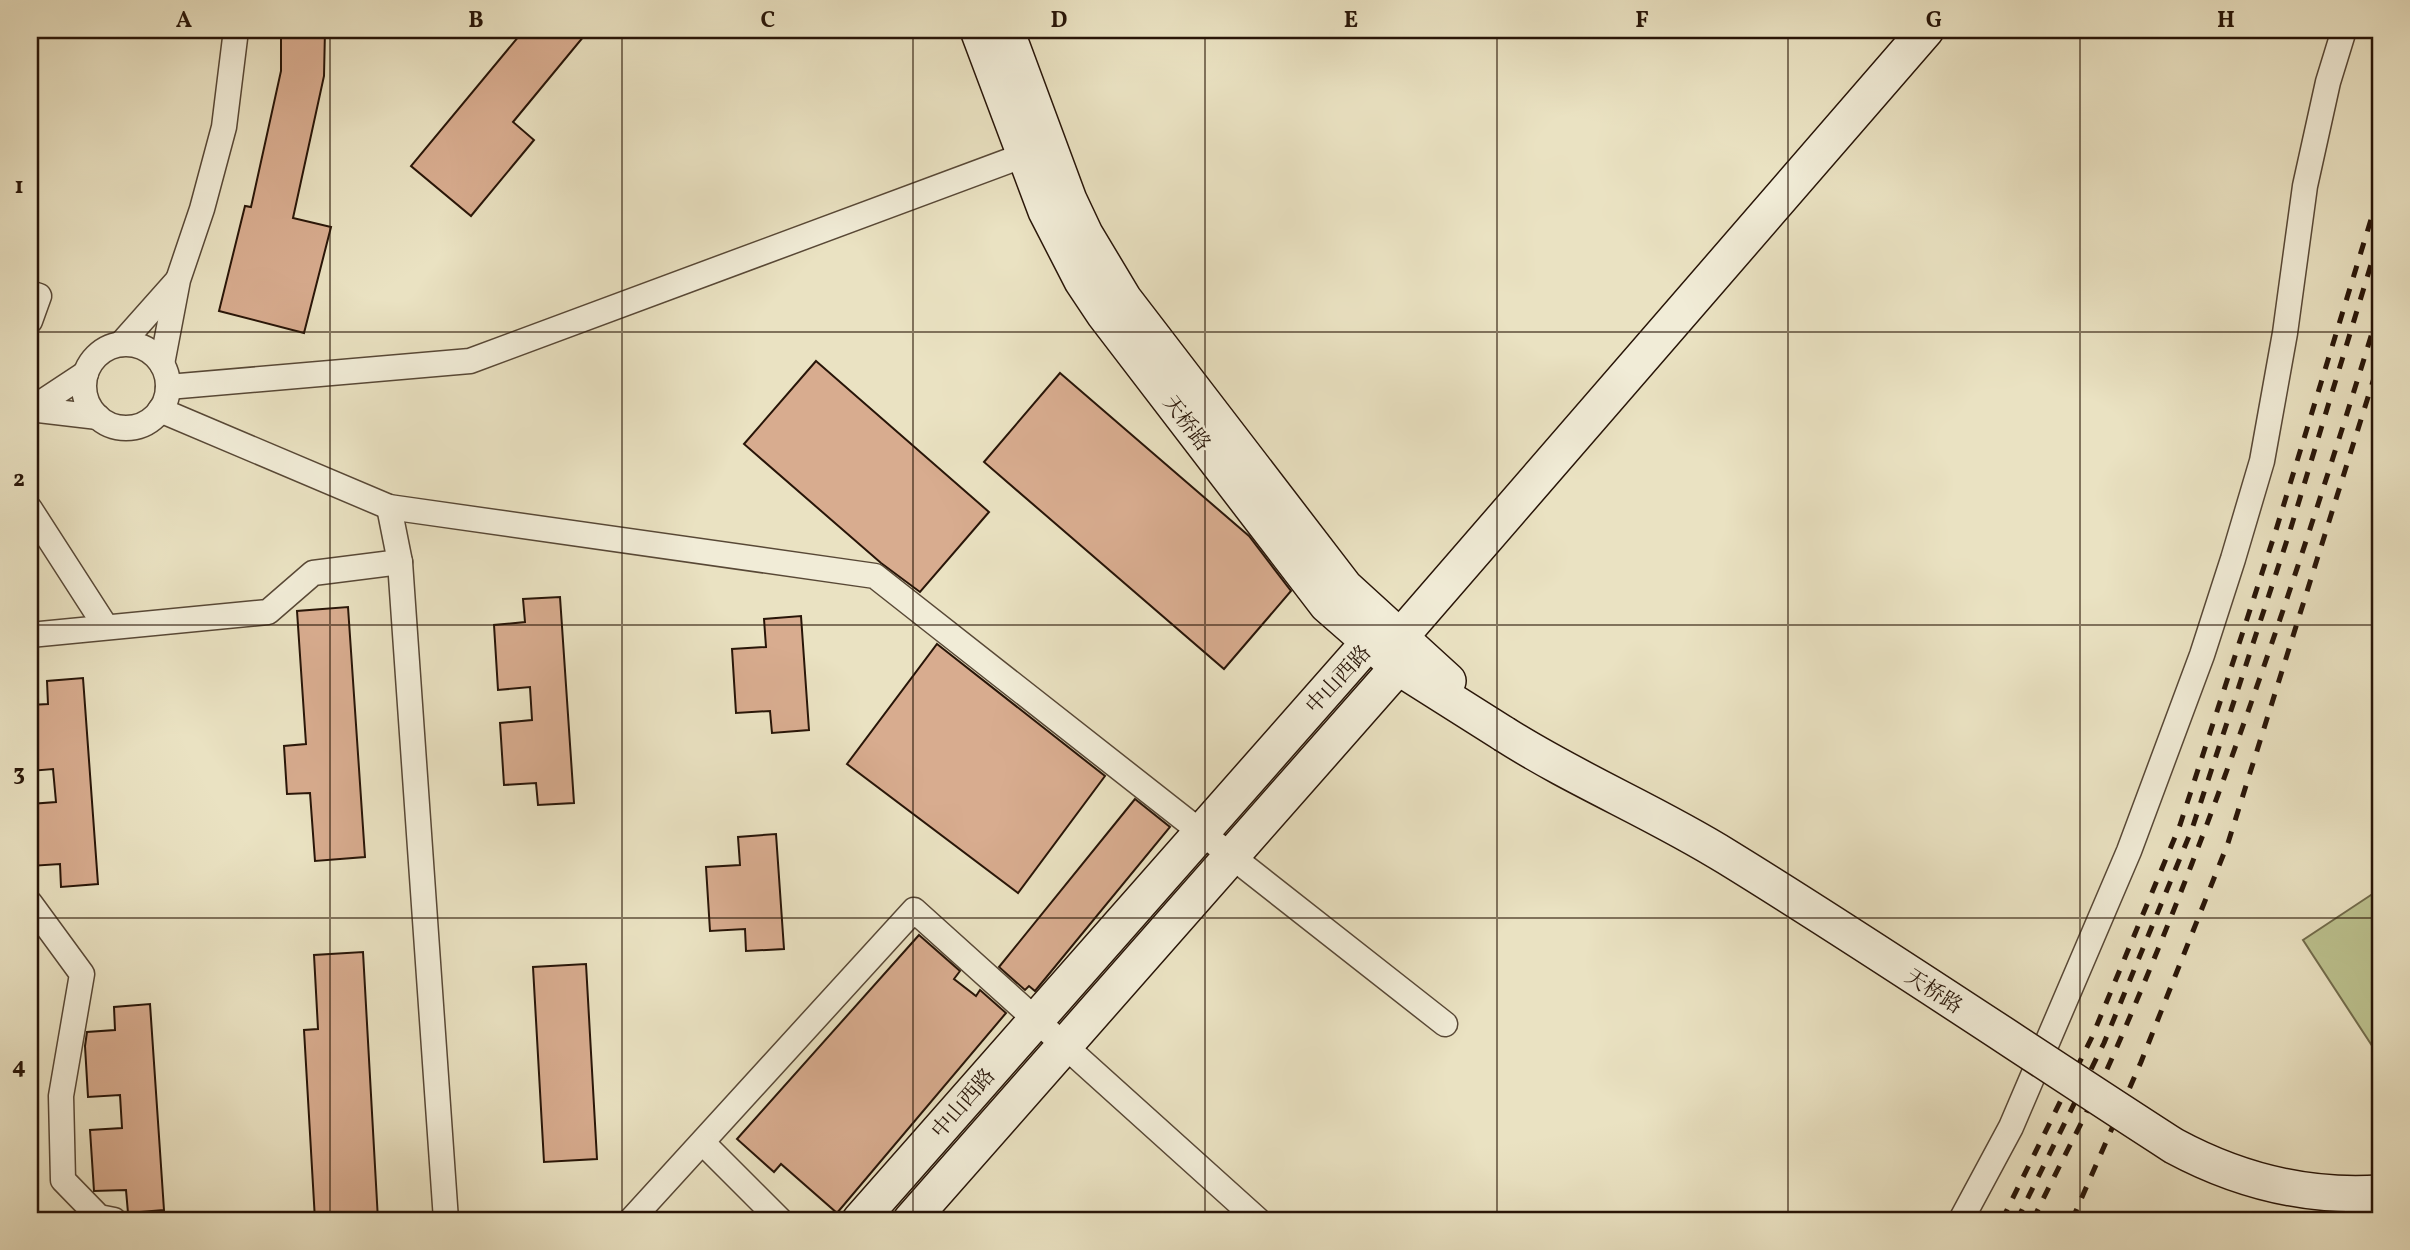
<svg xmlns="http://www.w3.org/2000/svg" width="2410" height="1250" font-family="Vollkorn,'Noto Serif SC',serif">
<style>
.green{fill:#bcc28f;stroke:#726c4c;stroke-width:2}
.building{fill:#d8ac8f;stroke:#281508;stroke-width:2}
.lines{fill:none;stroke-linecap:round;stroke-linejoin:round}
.street-casing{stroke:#584836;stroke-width:27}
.secondary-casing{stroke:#281508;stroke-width:38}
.street{stroke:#f1ecd7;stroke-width:24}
.secondary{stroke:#f1ecd7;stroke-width:35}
.rail{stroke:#281508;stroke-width:5;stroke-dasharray:12 12;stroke-linecap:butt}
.secondary-bridge-casing{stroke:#281508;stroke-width:38;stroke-linecap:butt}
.secondary-bridge{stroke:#f1ecd7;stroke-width:35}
.grid{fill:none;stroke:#281508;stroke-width:2;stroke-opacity:0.55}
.labels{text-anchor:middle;stroke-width:5;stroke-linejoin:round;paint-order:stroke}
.street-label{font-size:21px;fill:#281508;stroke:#f1ecd7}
.neatline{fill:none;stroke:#281508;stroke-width:2.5}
.grid-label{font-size:23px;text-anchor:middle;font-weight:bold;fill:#281508}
</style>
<rect width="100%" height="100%" fill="#eae2c2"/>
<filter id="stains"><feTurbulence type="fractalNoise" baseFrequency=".00286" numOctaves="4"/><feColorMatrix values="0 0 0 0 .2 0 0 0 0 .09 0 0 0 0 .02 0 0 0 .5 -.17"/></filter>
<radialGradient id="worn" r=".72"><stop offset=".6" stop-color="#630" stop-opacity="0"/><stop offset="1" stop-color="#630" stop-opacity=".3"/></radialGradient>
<path class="green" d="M2380,889V1058L2303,940Z"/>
<g class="building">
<path d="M281,30H325L324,76L293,218L331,227L304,333L219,311L245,206L251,207L281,71Z"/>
<path d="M524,30H589L513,122L534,140L471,216L411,166Z"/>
<path d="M816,361L989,512L920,592L881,563L744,444Z"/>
<path d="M1060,373L1249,536L1291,591L1224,669L984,462Z"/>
<path d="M560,597L574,803L538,805L536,783L504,785L500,723L532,720L530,687L498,690L494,625L525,622L523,599Z"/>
<path d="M348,607L365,857L315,861L310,793L287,794L284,746L306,744L297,611Z"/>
<path d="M801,616L809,730L772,733L770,711L736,713L732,649L766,647L764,619Z"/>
<path d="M937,644L1105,776L1018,893L847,764Z"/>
<path d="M83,678L98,884L61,887L60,864L30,866V804L56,802L53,769L30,771V705L48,704L47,681Z"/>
<path d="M1135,799L1170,827L1035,991L1029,986L1025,990L999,967Z"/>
<path d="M776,834L784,949L746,951L745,929L710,931L706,867L740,865L738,837Z"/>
<path d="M919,935L960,971L954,979L976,996L980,990L1006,1013L837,1213L781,1164L774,1172L737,1139Z"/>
<path d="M363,952L378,1220H315L304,1030L318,1029L314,955Z"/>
<path d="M586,964L597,1159L544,1162L533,967Z"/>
<path d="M150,1004L164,1210L128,1213L126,1190L94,1191L90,1130L122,1128L120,1095L88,1097L85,1046L87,1032L115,1030L114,1007Z"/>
</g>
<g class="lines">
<g class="street-casing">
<g id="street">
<path d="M30,293L39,296L30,321"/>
<path d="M121,344L177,281"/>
<circle cx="126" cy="386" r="42"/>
<path d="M162,364L178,280L202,209L224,127L236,30"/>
<path d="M168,387L470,361L1038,150"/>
<path d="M33,408L86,373"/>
<path d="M30,409L98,417"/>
<path d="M160,410L389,507L875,576L1445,1024"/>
<path d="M389,507L400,562L446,1220"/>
<path d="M30,509L106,627"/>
<path d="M30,635L268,612L313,573L400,562"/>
<path d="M30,903L82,974L61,1096L63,1180L99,1217L114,1220"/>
<path d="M703,1143L780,1220"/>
<path d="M631,1220L914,910L1258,1220"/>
<path d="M1961,1220L2011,1127L2129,851L2202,655L2233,559L2262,461L2285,333L2305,186L2328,82L2344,30"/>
</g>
</g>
<g class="secondary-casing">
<g id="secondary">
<path d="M978,30L1046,211L1082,281L1104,314L1327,605L1398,667L1504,734"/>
<path d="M1006,30L1069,200L1085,234L1124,299L1345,587L1448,681"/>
<path d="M1401,636L1926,30"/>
<path d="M860,1220L1369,642L1390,638"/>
<path d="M911,1220L1398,667L1400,645"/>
</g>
</g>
<use href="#street" class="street"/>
<use href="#secondary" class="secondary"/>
<g class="rail">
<path d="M2002,1220L2092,1037L2180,825L2276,530L2380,190"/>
<path d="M2017,1220L2104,1043L2192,829L2289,534L2380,235"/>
<path d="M2033,1220C2060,1163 2091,1107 2116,1049C2221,808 2303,558 2380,307"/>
<path d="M2072,1220L2141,1062L2228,843L2380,359"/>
</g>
<g class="secondary-bridge-casing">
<path id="secondary-bridge" d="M1504,734C1576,780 1655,812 1727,857C1878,950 2025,1050 2174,1146C2239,1181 2306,1198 2380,1193"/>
</g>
<use href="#secondary-bridge" class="secondary-bridge"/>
</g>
<path class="grid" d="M330,30V1220M622,30V1220M913,30V1220M1205,30V1220M1497,30V1220M1788,30V1220M2080,30V1220M30,332H2380M30,625H2380M30,918H2380"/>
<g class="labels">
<g class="street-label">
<text transform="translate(1187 423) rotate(53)" y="7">天桥路</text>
<text transform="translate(1338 679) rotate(-47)" y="7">中山西路</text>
<text transform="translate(1934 991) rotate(33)" y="7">天桥路</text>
<text transform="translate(963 1103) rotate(-49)" y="7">中山西路</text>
</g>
</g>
<rect width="2410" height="1250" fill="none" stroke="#eae2c2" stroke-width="77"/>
<rect x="38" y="38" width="2334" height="1174" class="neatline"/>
<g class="grid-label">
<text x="184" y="27">A</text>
<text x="476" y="27">B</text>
<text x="768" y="27">C</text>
<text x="1059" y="27">D</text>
<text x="1351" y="27">E</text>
<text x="1642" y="27">F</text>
<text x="1934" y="27">G</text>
<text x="2226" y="27">H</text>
<text x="19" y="193">1</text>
<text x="19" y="486">2</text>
<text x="19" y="780">3</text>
<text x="19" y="1073">4</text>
</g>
<rect width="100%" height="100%" filter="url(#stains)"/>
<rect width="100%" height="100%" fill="url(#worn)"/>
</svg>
